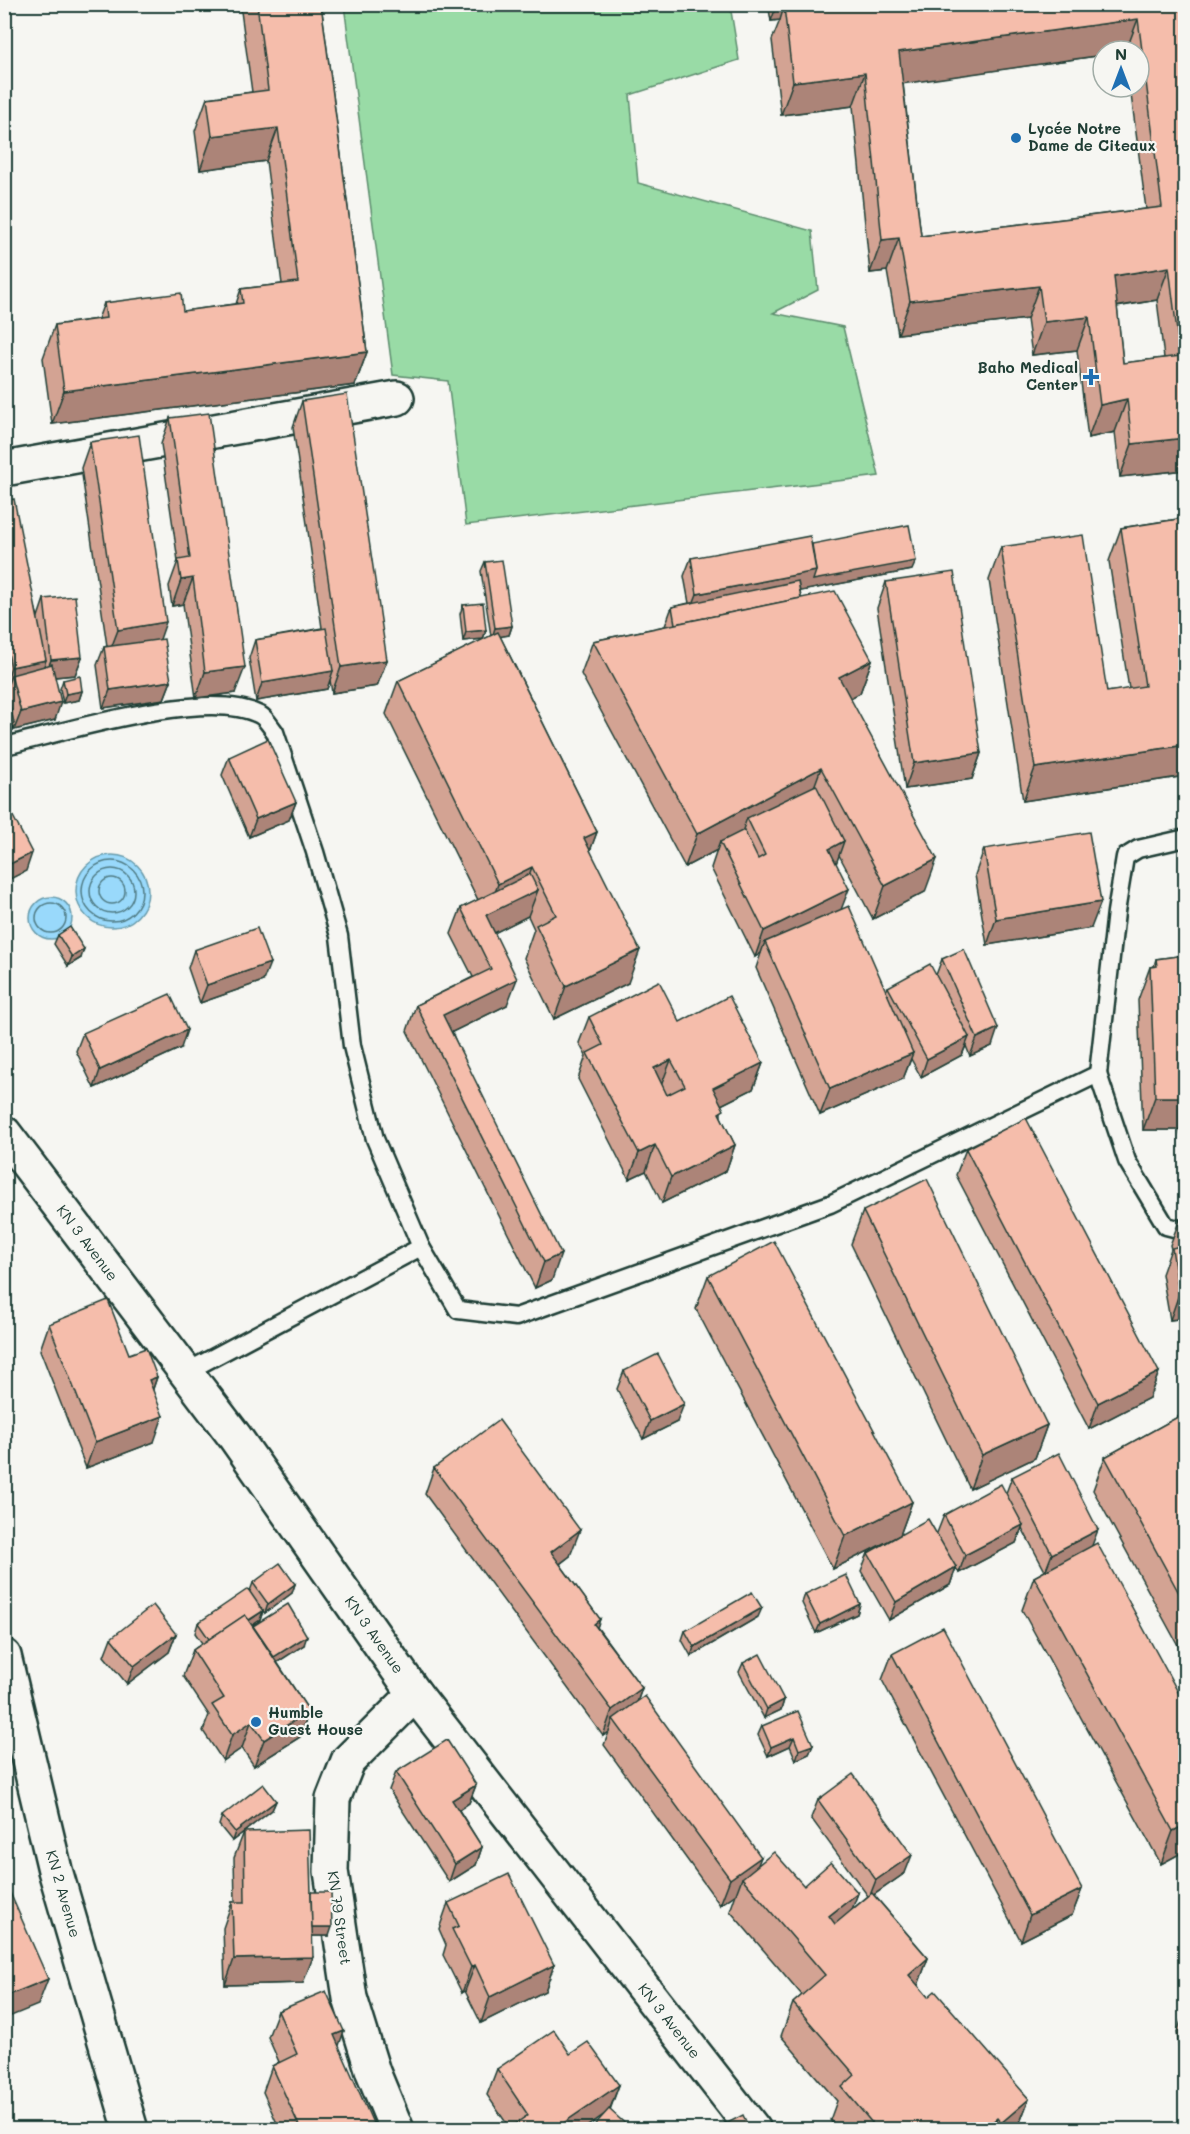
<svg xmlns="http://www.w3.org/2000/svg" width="1190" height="2134" font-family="Mali,sans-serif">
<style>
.green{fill:#99dba6;stroke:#5c8c6d;stroke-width:1.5}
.water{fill:#99d9fb;stroke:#689bab;stroke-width:1.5}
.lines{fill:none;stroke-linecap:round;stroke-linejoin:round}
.shore{stroke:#507b84;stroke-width:1.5}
.service-casing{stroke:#1f3d34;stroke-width:21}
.minor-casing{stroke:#1f3d34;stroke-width:38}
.secondary-casing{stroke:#1f3d34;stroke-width:38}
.service{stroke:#f6f6f2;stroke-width:16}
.minor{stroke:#f6f6f2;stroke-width:33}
.secondary{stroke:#f6f6f2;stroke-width:33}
.wall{fill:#d3a393;stroke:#1f3d34;stroke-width:1.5;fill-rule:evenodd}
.shaded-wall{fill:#ac8478;stroke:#1f3d34;stroke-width:1.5}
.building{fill:#f5bdab;stroke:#1f3d34;stroke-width:1.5;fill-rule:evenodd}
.poi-dot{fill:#1f6fb2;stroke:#f6f6f2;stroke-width:2}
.labels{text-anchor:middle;stroke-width:4.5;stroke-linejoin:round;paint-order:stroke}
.poi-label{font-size:15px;font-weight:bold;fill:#1f3d34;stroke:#f6f6f2;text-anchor:start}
.street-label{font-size:15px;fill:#1f3d34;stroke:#f6f6f2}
</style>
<rect width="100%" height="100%" fill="#f6f6f2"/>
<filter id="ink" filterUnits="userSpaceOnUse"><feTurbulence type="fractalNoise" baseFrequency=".0167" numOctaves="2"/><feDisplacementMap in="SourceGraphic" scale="12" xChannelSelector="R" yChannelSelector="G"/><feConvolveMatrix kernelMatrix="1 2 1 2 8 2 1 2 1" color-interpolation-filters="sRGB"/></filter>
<g filter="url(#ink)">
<path class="green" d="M344,5H730L739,60L630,95L638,183L812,231L818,290L773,313L843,327L879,476L466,525L448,381L393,375Z"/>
<g class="water">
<circle cx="112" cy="891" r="36"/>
<circle cx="51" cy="918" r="21"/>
</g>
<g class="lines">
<g class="shore">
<circle cx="112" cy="891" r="30"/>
<circle cx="112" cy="891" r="22"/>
<circle cx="112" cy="891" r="13"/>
<circle cx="51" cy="918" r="15"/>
</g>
<g class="service-casing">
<g id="service">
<path d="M5,746C64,732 207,687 260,715C266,718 270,726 275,732L315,852L339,936L352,1046L375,1139L421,1247L186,1372"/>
<path d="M1098,1074L1116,912L1125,857L1138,849L1186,838"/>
<path d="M421,1247L458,1310L516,1317L830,1204L1098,1074L1127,1161L1166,1226L1186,1231"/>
</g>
</g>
<g class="minor-casing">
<g id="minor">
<path d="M4,469L397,398"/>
<path d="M397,2130L373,2072L350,1998L331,1871L333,1799L348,1761L415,1694"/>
</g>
</g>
<g class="secondary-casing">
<g id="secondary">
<path d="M4,1133L235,1437L415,1694L754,2130"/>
<path d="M4,1656L55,1870L131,2130"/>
</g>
</g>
<use href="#service" class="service"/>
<use href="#minor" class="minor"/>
<use href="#secondary" class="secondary"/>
</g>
<g class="wall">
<path d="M240,4H321L367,352L355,385L52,424L43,358L55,325L98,319L104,303L183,311L236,304L241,289L282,284L266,161L200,170L195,131L207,98L252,92Z"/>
<path d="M768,4H1185V470L1120,477L1115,432L1088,438L1077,350L1032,355L1027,319L898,334L887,271L870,273L853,106L781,115L772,40L780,20L771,21ZM1103,51H1139V87H1130L1146,209L921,236L903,83L1103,55ZM1157,300L1164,358L1123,363L1117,307Z"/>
<path d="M302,401L387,660L377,686L332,693L330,680L327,689L256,701L249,658L255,640L322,628L293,427Z"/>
<path d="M170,418L235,693L196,698L183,604L172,606L169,586L178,561L161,444Z"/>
<path d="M90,442L160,639L171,681L164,699L103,708L97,665L104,647L107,646L81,468Z"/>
<path d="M4,501L38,617L44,599L82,657L75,675L55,677V720L14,730L13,726L11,732L4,733Z"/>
<path d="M1185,518V776L1023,801L989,580L1001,547L1107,692L1129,689L1109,561L1121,528Z"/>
<path d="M812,544L912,570L800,591L801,598L872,660L860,693L850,698L925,892L873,919L839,855L836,863L841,909L886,991L888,987L936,975L942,959L992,1046L970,1056L966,1046L962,1055L921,1077L911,1059L903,1079L820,1115L756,968L761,953L755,957L711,868L717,850L685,867L581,674L593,641L665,626L672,607L689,603L684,576L691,558Z"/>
<path d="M485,562L512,626L509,635L500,636L597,832L590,850L628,983L554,1019L524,958L534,929L528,916L494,933L507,1005L452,1032L552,1280L535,1288L407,1031L416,1005L473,977L451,934L461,908L478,900L386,714L398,681L491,636L481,571Z"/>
<path d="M886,582L981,753L972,779L905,789L877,608Z"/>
<path d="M463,605L486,630L483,639L463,641L460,614Z"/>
<path d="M63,680L82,691L79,700L63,703L60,689Z"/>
<path d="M229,757L296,802L289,820L249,837L222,775Z"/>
<path d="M984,849L1091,928L987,945L975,875Z"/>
<path d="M58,935L81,958L68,966L54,944Z"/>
<path d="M194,950L263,981L200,1003L188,968Z"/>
<path d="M1185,955V1145L1180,1130H1143L1138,1000L1150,967L1154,966L1156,959Z"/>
<path d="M589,1017L680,1022L763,1063L753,1089L721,1105V1117L735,1145L726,1171L662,1203L646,1171L629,1179L578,1079L586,1056L579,1043Z"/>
<path d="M83,1033L181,1048L94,1088L76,1051Z"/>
<path d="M966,1149L1159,1372L1149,1398L1089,1429L956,1175Z"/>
<path d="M863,1211L1047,1425L1035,1458L970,1489L851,1244Z"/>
<path d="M1185,1218V1318L1170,1320L1162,1274L1171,1249L1170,1245L1180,1219Z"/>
<path d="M708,1276L912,1502L900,1535L833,1569L696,1309Z"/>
<path d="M49,1324L129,1354L157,1377L153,1389L154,1442L86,1468L40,1350Z"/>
<path d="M624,1371L677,1422L643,1439L617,1389Z"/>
<path d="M1185,1413V1658L1093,1490L1105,1457Z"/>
<path d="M434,1468L570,1556L560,1564L600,1619L597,1627L642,1688L637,1702L758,1865L804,1886L858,1893L851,1910L868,1896L811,1818L818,1800L905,1873L874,1895L928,1958L918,1985L928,1997L1029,2099L1017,2130H838L830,2120L837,2101L781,2036L793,2003L802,1995L730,1911L736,1894L720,1905L604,1745L609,1732L603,1736L425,1494Z"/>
<path d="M1012,1477L1093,1545L1185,1851L1161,1864L1022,1610L1034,1577L1045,1571L1022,1528L1016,1543L959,1573L956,1568L950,1585L889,1620L861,1571L868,1553L937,1533L944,1515L1006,1493Z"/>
<path d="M253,1583L295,1584L292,1593L265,1613L261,1609L263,1611L260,1620L252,1625L304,1645L277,1662L309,1711L300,1737L254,1766L242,1748L223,1761L203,1731L209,1715L183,1676L193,1650L202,1643L195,1633L198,1623L250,1591Z"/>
<path d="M805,1594L860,1604L857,1614L816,1633L802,1603Z"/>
<path d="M758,1617L691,1656L682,1640L685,1631Z"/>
<path d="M176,1634L169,1652L127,1684L104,1656L111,1638Z"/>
<path d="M892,1654L1082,1889L1072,1915L1021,1941L882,1680Z"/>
<path d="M743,1663L784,1700L781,1710L764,1718L739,1672Z"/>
<path d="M762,1726L813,1745L809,1754L796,1760L790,1746L768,1756L758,1735Z"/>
<path d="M396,1772L476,1785L469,1803L459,1810L482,1847L476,1865L449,1882L389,1790Z"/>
<path d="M276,1801L272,1810L232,1841L219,1825L222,1816Z"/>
<path d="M244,1832L311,1892L329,1936H312L303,1983L225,1985L223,1928L232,1902H235L234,1858Z"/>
<path d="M448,1903L554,1965L545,1991L481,2023L465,1991L462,1993L443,1955L446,1945L439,1929Z"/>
<path d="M1185,2010V2102L1177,2032Z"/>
<path d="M278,2011L373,2123L371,2130H280L263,2092L272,2066L279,2062L268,2037Z"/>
<path d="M570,2054L619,2085L610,2110L582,2130H511L487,2095L497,2069Z"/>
</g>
<g class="shaded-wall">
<path d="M52,4H76L50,8Z"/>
<path d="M777,4H868L784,7L780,20L771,21Z"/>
<path d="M1138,19L1126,51H1103V55L887,86L899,52Z"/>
<path d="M865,73L853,106L781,115L793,82Z"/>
<path d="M278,128L266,161L200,170L212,136Z"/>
<path d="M899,238L887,271L870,273L882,240Z"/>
<path d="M1169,267L1157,300L1102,309L1114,276Z"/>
<path d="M1039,286L1027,319L898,334L910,301Z"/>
<path d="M1089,317L1077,350L1032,355L1044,322Z"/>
<path d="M367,352L355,385L52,424L64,391Z"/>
<path d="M1127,399L1115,432L1088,438L1100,405Z"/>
<path d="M1185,438V470L1120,477L1132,444Z"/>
<path d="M916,561L912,570L690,612L697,594L816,571Z"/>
<path d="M193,578L183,604L172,606L181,580Z"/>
<path d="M166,622L157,648L108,656L118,630Z"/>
<path d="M512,626L509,635L492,638L495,628Z"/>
<path d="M486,630L483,639L463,641L466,632Z"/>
<path d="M82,657L75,675L44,678L51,660Z"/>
<path d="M46,660L40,678L11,675L8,684L5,685L11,667Z"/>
<path d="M387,660L377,686L332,693L341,667Z"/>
<path d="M872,660L860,693L827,710L839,677Z"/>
<path d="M245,667L235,693L196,698L205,672Z"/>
<path d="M333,671L327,689L256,701L262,683Z"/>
<path d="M171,681L164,699L103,708L110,690Z"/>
<path d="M82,691L79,700L63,703L66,694Z"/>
<path d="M61,702L55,720L14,730L21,712Z"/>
<path d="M14,723L11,732L4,733V725Z"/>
<path d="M1185,745V776L1023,801L1035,768Z"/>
<path d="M981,753L972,779L905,789L914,763Z"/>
<path d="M821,768L809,801L747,818L740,838L720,842L717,850L685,867L697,834Z"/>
<path d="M296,802L289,820L249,837L256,819Z"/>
<path d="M597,832L585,865L584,838Z"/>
<path d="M844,841L835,867L829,849Z"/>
<path d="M32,853L26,871L4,882V867Z"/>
<path d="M937,859L925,892L873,919L885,886Z"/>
<path d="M532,867L521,898L538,890L528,916L478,941L486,915H487L498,884Z"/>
<path d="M849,889L839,915L765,942L761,953L755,957L764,931Z"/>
<path d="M1101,902L1091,928L987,945L996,919Z"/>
<path d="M84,949L81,958L68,966L72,957Z"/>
<path d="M640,950L628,983L554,1019L566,986Z"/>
<path d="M270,963L263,981L200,1003L207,985Z"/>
<path d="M517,979L507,1005L434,1041L443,1015Z"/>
<path d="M998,1028L992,1046L970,1056L977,1038Z"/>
<path d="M187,1030L181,1048L94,1088L100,1070Z"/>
<path d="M969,1037L962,1055L921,1077L927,1059Z"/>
<path d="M913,1053L903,1079L820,1115L830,1089Z"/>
<path d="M671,1060L661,1086L654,1068Z"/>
<path d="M763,1063L753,1089L703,1114L713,1088Z"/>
<path d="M1155,1097H1185V1116L1180,1130H1143Z"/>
<path d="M655,1145L646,1171L629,1179L639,1153Z"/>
<path d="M735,1145L726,1171L662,1203L671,1177Z"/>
<path d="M561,1254L552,1280L535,1288L544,1262Z"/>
<path d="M1185,1293V1318L1170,1320L1179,1294Z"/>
<path d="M1159,1372L1149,1398L1089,1429L1098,1403Z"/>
<path d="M157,1377L148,1403L149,1380Z"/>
<path d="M684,1404L677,1422L643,1439L650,1421Z"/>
<path d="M163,1416L154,1442L86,1468L95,1442Z"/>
<path d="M1047,1425L1035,1458L970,1489L982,1455Z"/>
<path d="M912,1502L900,1535L833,1569L845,1536Z"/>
<path d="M1023,1525L1016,1543L959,1573L965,1555Z"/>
<path d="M580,1530L570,1556L541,1578L551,1552Z"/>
<path d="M1098,1530L1091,1548L1045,1572L1052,1554Z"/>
<path d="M956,1567L950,1585L889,1620L896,1602Z"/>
<path d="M295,1584L292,1593L265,1613L268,1604Z"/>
<path d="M860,1604L857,1614L816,1633L820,1624Z"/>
<path d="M762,1608L758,1617L691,1656L694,1647Z"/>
<path d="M263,1611L260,1620L209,1654L213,1645Z"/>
<path d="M600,1619L591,1645L594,1624Z"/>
<path d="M176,1634L169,1652L127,1684L134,1666Z"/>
<path d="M307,1636L304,1645L270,1667L273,1657Z"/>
<path d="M642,1688L633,1714L613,1719L609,1732L603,1736L612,1710Z"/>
<path d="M784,1700L781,1710L764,1718L767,1709Z"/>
<path d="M309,1711L300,1737L254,1766L264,1740Z"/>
<path d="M251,1722L242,1748L223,1761L232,1735Z"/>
<path d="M794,1737L790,1746L768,1756L771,1747Z"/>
<path d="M813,1745L809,1754L796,1760L799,1750Z"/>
<path d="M476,1785L469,1803L446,1818L452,1800Z"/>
<path d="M276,1801L272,1810L232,1841L235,1832Z"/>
<path d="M1185,1825V1851L1161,1864L1173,1831Z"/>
<path d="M482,1847L476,1865L449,1882L455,1864Z"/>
<path d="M912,1855L905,1873L869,1898L876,1880Z"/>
<path d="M761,1857L751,1883L742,1878L736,1894L720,1905L730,1879Z"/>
<path d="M1082,1889L1072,1915L1021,1941L1030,1915Z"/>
<path d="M858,1893L846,1926L817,1949L829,1916Z"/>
<path d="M311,1927H332L329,1936H307Z"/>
<path d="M313,1957L303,1983L225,1985L234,1959Z"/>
<path d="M928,1958L916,1991L909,1975Z"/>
<path d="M475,1965L465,1991L462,1993L471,1967Z"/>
<path d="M554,1965L545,1991L481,2023L490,1997Z"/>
<path d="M48,1979L38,2005L4,2019V1997Z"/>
<path d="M344,2031L335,2057L334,2035Z"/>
<path d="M619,2085L609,2111L582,2130H553Z"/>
<path d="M1029,2099L1017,2130H999L1001,2123Z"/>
<path d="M997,2118L993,2130H983Z"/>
<path d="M373,2123L371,2130H359Z"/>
</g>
<g class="building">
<path d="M257,4H321L367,352L64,391L55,325L106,318L104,303L181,293L183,311L243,303L241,289L298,282L278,128L212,136L207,98L268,90Z"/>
<path d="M802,4H1185V438L1132,444L1127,399L1100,405L1089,317L1044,322L1039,286L910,301L899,238L882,240L865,73L793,82L784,7ZM1138,19L1162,207L921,236L899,52ZM1169,267L1180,356L1123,363L1114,276Z"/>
<path d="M347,394L387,660L341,667L302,401Z"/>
<path d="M209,413L245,667L205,672L193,578L181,580L178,560L190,558L170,418Z"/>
<path d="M139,435L166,622L118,630L90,442Z"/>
<path d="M14,499L46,660L11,667L4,634V501Z"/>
<path d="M1185,518V745L1035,768L1001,547L1083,535L1107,692L1145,686L1121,528Z"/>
<path d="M909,525L916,561L813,580L816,571L812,544Z"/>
<path d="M810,536L816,571L697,594L691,558Z"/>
<path d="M502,560L512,626L495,628L485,562Z"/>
<path d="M954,572L981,753L914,763L886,582Z"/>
<path d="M798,581L801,598L675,624L672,607Z"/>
<path d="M835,591L872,660L839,677L937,859L885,886L821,768L697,834L593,641Z"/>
<path d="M75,596L82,657L51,660L44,599Z"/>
<path d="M483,603L486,630L466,632L463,605Z"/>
<path d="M326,628L333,671L262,683L255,640Z"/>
<path d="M498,632L597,832L584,838L640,950L566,986L536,925L556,915L532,867L498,884L398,681Z"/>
<path d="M164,639L171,681L110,690L104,647Z"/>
<path d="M52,664L61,702L21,712L11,675Z"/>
<path d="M80,676L82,691L66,694L63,680Z"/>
<path d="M4,679L14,723L4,725Z"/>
<path d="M268,739L296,802L256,819L229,757Z"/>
<path d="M816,785L844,841L829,849L849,889L764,931L720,842L744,830L758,859L765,855L747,818Z"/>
<path d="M4,799L32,853L4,867Z"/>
<path d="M1089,832L1101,902L996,919L984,849Z"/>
<path d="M530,874L538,890L486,915L517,979L443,1015L561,1254L544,1262L416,1005L491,969L461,908Z"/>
<path d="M849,906L913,1053L830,1089L765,942Z"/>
<path d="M70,927L84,949L72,957L58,935Z"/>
<path d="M257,928L270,963L207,985L194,950Z"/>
<path d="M964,949L998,1028L977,1038L942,959Z"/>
<path d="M1185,955V1097H1155L1150,967L1157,966L1156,959Z"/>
<path d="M930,964L969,1037L927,1059L888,987Z"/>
<path d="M659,981L680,1022L729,996L763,1063L713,1088L724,1110L719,1113L735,1145L671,1177L655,1145L639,1153L587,1053L603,1045L589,1017ZM671,1060L685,1086L667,1095L654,1068Z"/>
<path d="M170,994L187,1030L100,1070L83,1033Z"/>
<path d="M1026,1118L1159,1372L1098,1403L966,1149Z"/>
<path d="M927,1179L1047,1425L982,1455L863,1211Z"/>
<path d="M1185,1218V1293L1179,1294L1172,1248L1184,1245L1180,1219Z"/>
<path d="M774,1241L912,1502L845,1536L708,1276Z"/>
<path d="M108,1300L129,1354L146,1348L157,1377L149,1380L163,1416L95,1442L49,1324Z"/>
<path d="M658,1354L684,1404L650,1421L624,1371Z"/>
<path d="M1185,1413V1604L1105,1457Z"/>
<path d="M499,1420L580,1530L551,1552L600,1619L594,1624L642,1688L612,1710L434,1468Z"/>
<path d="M1059,1453L1098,1530L1052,1554L1012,1477Z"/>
<path d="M1001,1484L1023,1525L965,1555L944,1515Z"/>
<path d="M928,1519L956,1567L896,1602L868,1553Z"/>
<path d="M1097,1543L1185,1705V1825L1173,1831L1034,1577Z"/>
<path d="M280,1563L295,1584L268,1604L253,1583Z"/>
<path d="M846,1575L860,1604L820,1624L805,1594Z"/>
<path d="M248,1589L263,1611L249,1620L245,1615L209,1639L198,1623Z"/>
<path d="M752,1592L762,1608L694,1647L685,1631Z"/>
<path d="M288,1604L307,1636L274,1657L253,1626Z"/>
<path d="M153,1605L176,1634L134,1666L111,1638Z"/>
<path d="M245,1615L309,1711L264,1740L251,1722L232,1735L212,1705L224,1698L193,1650Z"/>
<path d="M943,1627L1082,1889L1030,1915L892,1654Z"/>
<path d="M760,1654L784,1700L767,1709L743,1663Z"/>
<path d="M645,1696L761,1857L730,1879L613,1719Z"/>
<path d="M798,1711L813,1745L799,1750L794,1737L771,1747L762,1726Z"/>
<path d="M447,1740L476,1785L452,1800L482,1847L455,1864L396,1772Z"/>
<path d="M853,1774L912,1855L876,1880L818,1800Z"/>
<path d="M263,1784L276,1801L235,1832L222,1816Z"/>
<path d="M309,1830L313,1957L234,1959L232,1902H245L244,1832Z"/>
<path d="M774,1852L804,1886L831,1862L858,1893L829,1916L835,1924L872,1893L928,1958L909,1975L928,1997L935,1991L1029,2099L1001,2123L997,2118L983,2130H878L842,2087L855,2075L793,2003L825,1975L742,1878Z"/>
<path d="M509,1874L554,1965L490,1997L475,1965L471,1967L452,1929L459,1926L448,1903Z"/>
<path d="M4,1879L48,1979L4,1997Z"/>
<path d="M311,1892H331L332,1927H312Z"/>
<path d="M326,1991L344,2031L334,2035L373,2123L359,2130H301L272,2066L297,2054L278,2011Z"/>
<path d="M554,2030L570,2054L588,2042L619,2085L553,2130H519L515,2124L528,2115L497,2069Z"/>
<path d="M609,2109L631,2129L630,2130H590Z"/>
<path d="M743,2115L750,2130H714Z"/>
</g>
</g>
<g class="poi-dot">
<circle cx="1016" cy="138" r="6"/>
<path d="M1088 368h6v6h6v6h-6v6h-6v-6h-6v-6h6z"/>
<circle cx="256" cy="1722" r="6"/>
</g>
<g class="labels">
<g class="poi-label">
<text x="1028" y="134">Lycée Notre<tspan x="1028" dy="17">Dame de Citeaux</tspan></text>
<text x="1078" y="373" text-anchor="end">Baho Medical<tspan x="1078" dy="17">Center</tspan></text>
<text x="268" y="1718">Humble<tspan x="268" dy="17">Guest House</tspan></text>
</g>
<g class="street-label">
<text transform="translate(87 1243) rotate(53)" y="5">KN 3 Avenue</text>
<text transform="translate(374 1635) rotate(55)" y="5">KN 3 Avenue</text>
<text transform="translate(63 1894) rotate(74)" y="5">KN 2 Avenue</text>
<text transform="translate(339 1918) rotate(82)" y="5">KN 79 Street</text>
<text transform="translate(669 2021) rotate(52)" y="5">KN 3 Avenue</text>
</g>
</g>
<rect width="1190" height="2134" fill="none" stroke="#f6f6f2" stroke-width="24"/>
<rect x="12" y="12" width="1166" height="2110" fill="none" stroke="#1f3d34" stroke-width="2" filter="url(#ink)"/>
<g transform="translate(1121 69)"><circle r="28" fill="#f6f6f2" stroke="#a0aca6" stroke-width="1.5"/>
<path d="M0-4.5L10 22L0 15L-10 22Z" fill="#1f6fb2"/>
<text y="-9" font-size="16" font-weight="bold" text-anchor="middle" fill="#1f3d34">N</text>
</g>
</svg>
